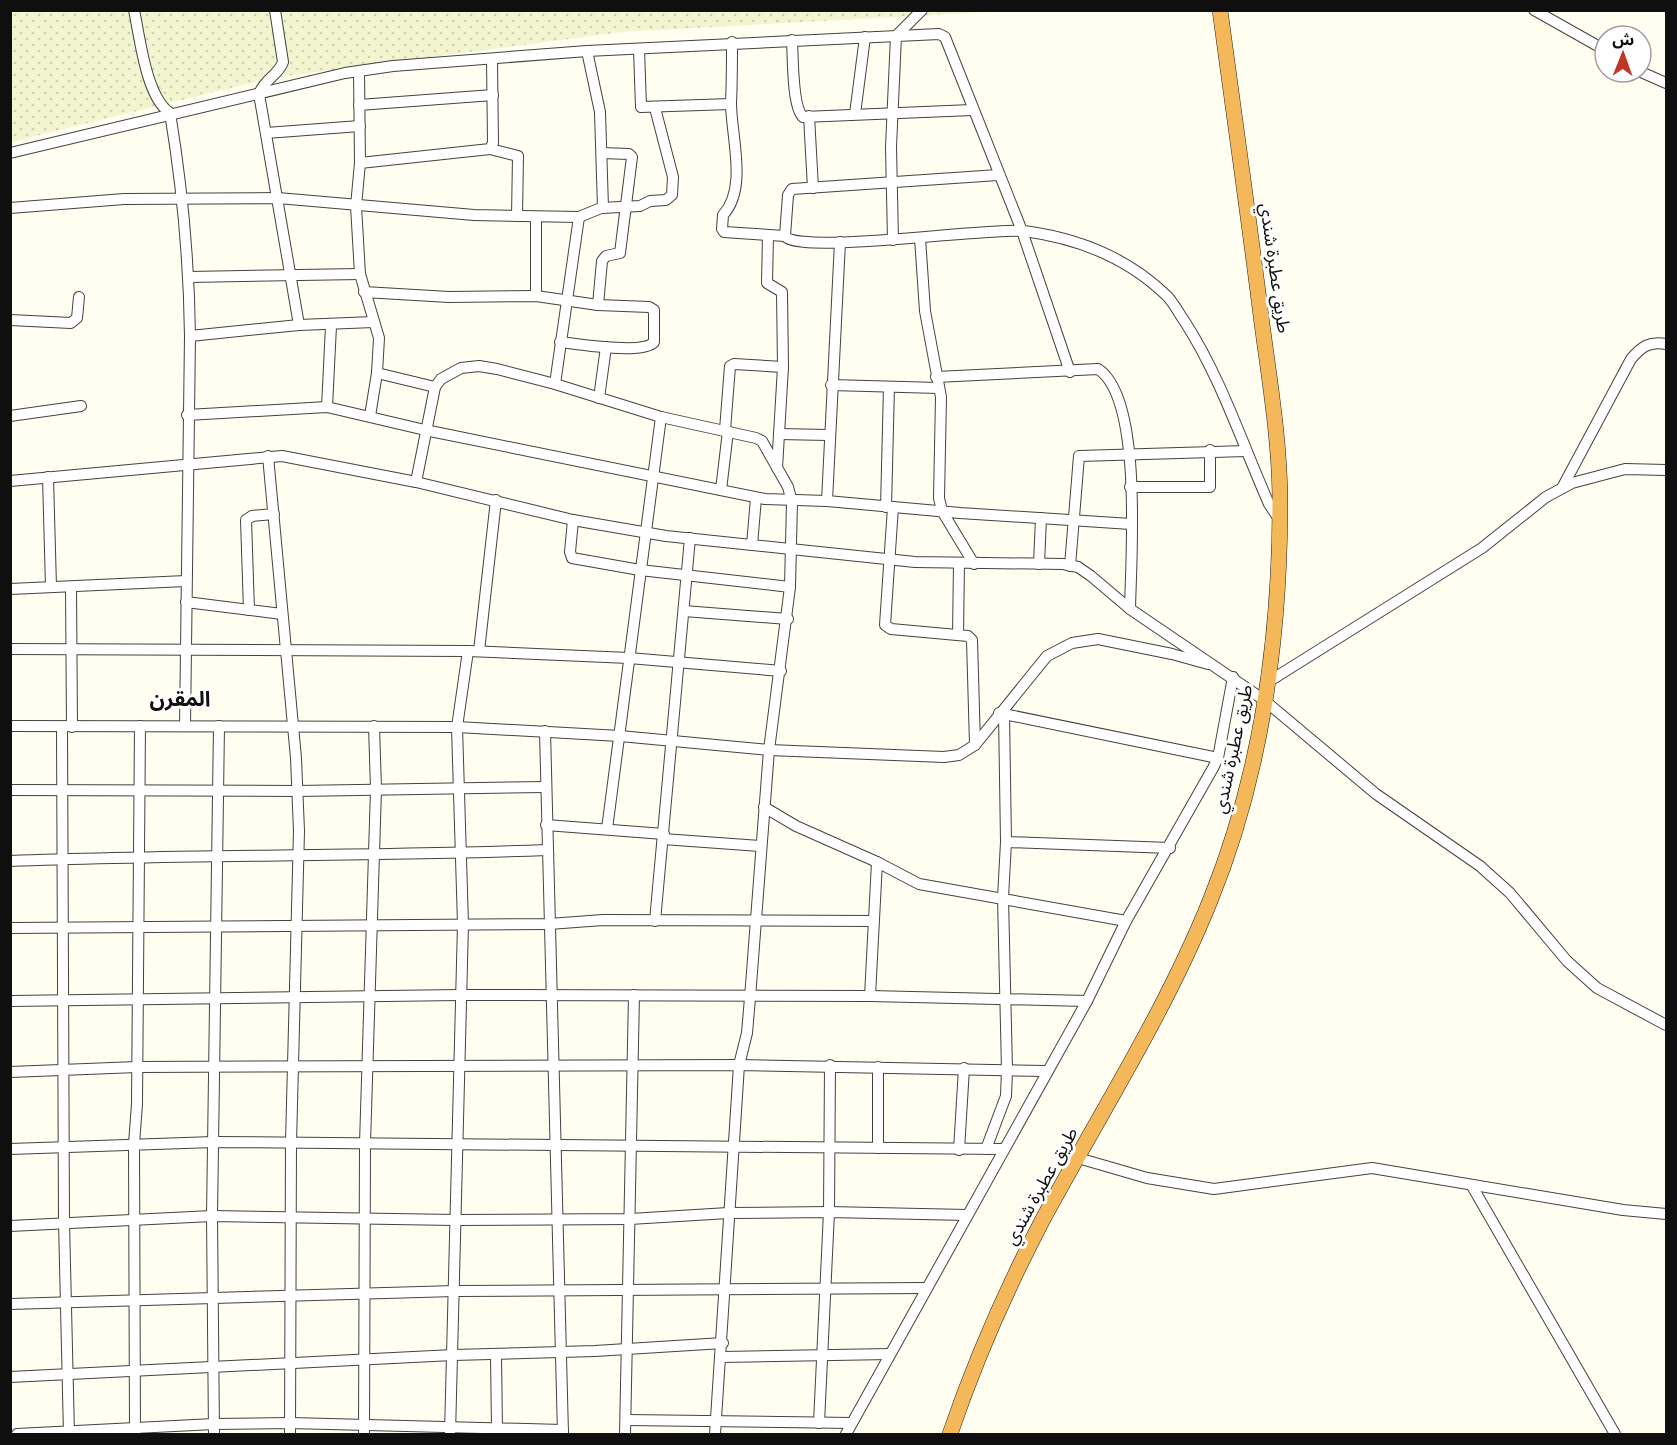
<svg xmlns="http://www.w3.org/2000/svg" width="1677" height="1445" font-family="Literata,'Noto Sans Arabic',serif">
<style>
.farmland{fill:url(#farmland-dots)}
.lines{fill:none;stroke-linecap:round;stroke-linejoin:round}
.minor-casing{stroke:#424242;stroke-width:12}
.highway-casing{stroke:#202020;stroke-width:16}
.minor{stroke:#fff;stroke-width:10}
.highway{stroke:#f4b759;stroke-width:15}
.labels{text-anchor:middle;stroke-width:6;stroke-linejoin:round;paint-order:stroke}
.street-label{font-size:18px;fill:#0f0f0f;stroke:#fff}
.quarter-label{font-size:21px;font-weight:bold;fill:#0f0f0f;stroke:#fff}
</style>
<defs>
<pattern id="farmland-dots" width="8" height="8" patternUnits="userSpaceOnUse" patternTransform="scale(1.5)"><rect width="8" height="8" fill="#f3f5d0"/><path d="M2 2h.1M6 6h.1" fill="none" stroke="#cfd1b1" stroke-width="1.8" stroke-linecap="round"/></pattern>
</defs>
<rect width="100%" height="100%" fill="#fffef0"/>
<path class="farmland" d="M10,11H1006L622,32L271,78L11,142Z"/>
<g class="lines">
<g class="minor-casing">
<g id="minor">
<path d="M134,10C140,38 146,97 170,113C183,191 189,257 190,336L185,726"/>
<path d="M275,10L283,62C278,76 265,78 259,94L299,325"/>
<path d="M1534,10L1605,50"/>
<path d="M792,40C793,56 792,107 803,117L972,110"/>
<path d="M732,42C732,62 732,83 731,103C731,136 748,188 723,215L722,229L724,232L785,236"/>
<path d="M639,49L641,107L731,104"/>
<path d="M587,51L600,112L603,208"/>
<path d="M359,71L360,163L356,206L360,274L379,338L377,373L370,416"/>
<path d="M1641,72L1666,83"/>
<path d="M359,105L493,95"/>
<path d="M855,114L865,37"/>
<path d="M809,116L813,188"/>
<path d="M266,133L360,126"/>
<path d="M490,149L518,156L517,216"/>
<path d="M10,153L345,73L393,66L587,51L939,34L945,37L1022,231L1070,372"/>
<path d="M360,163L490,149L493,143L492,59"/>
<path d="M998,175L792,189L788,195L785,236C798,255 991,227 1024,231C1077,238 1128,258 1167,296C1174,303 1179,314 1185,322C1221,378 1242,443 1269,504L1279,519"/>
<path d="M10,208L124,199L278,198L474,215L579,217L601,208L640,206L650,201L666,200L672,195L673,177L655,108"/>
<path d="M768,235L767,283L782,292L783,367L777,468"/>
<path d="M920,238L925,311L941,397L939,498L942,511L974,564"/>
<path d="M893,240L891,147L896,36L922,10"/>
<path d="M189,277L360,274"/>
<path d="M364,292L449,297L536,296L598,305L649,307L654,310V342C643,355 578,344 560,342"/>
<path d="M536,296V217"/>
<path d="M598,305L602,261L606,256L620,253L632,157L629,154L602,153"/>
<path d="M10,320L71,323L77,318L79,297"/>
<path d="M190,336L299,325L374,322"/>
<path d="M377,373L435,387"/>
<path d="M936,377L1098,369C1143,398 1131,557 1130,609"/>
<path d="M555,384L579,217"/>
<path d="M831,385L939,388"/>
<path d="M599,398L606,347"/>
<path d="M327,407L331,326"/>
<path d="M187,415L327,407L425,430L765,499L827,501L960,513L1131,524"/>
<path d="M10,416L81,406"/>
<path d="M725,430L730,366L734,364L783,367"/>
<path d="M779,434L828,435"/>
<path d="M268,456L296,758L299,831L291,1143L290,1434"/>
<path d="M48,477L51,587"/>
<path d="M10,481L282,456L416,482L573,520L666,536L915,562L1063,564L1078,567L1091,576L1130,609L1264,700L1376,794L1480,866L1510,893L1567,961L1597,988L1666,1025"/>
<path d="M416,482L435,387L441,379L461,368L479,366L497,369L555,384L661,417L756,438L762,441L788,487L792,502L790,587L769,750L750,998L747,1033L739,1065L715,1434"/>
<path d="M1130,487H1210V450"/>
<path d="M1562,488L1631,359C1642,346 1650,341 1666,344"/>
<path d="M721,490L728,431"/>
<path d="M827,501L840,242"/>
<path d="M886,507L889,387"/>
<path d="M893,507L885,625L891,629L968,636L972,640L975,745"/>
<path d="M573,520L570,552L572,558L640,570L790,587"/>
<path d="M752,545L756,498"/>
<path d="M1039,564L1041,518"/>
<path d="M1070,566L1079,456L1246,451"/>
<path d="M71,587L72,727"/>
<path d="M10,589L186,581"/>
<path d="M186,602L282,614"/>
<path d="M249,610L246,520L252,516L274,514"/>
<path d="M684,611L788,619"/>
<path d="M958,635L959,563"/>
<path d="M10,649L468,651L457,727L463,924L450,1434"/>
<path d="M468,651L629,658L781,671"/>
<path d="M479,651L496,500"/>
<path d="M1268,682L1482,548L1546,497L1572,483L1625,469L1666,470"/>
<path d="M999,713L1218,758"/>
<path d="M10,726L457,727L620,736L769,750L944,757L959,755L975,745L1047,656L1072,643L1098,639L1172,654L1208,664"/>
<path d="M62,727L64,1222L69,1434"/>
<path d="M545,731L563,1434"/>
<path d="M10,790L297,791L545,787"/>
<path d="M764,807L796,826L877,862"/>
<path d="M546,825L664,834"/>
<path d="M607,829L661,417"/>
<path d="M663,839L760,846"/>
<path d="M1006,842L1170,848"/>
<path d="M10,861C189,854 368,857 547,850"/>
<path d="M655,921L690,538"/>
<path d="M10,928L549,924L603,920L873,921"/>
<path d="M870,996L877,862L919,884L1126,921"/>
<path d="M10,1001L460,995L870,996L1087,1001"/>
<path d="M878,1067V1148"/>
<path d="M10,1072L137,1067L739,1065L1046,1071"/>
<path d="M10,1149L214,1142L1003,1149"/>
<path d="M986,1149L1006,1096L1007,1070L1003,898L1006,842L1004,713"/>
<path d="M959,1150L964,1068"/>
<path d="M1078,1158L1147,1178L1214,1189L1372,1168L1623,1210L1666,1214"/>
<path d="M1472,1186L1615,1434"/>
<path d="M10,1226L212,1216L455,1220L630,1219L728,1213L829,1212L967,1215"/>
<path d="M10,1304L455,1291L927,1288"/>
<path d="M496,1356L497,1429"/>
<path d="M722,1357L890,1354"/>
<path d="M10,1377L453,1355L595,1351L723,1343"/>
<path d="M626,1420L852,1423"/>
<path d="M819,1423L829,1212L830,1065"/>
<path d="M17,1434L214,1424L291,1423L563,1430"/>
<path d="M135,1434L134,1144L137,1104L140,726"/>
<path d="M214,1434L212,1216L219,726"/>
<path d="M364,1434L365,1144L376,789L374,726"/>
<path d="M625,1434L634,995"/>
<path d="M846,1434L1087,1001L1126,921L1213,768L1218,758L1233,677"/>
</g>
</g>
<g class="highway-casing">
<path id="highway" d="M950,1434C975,1361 1006,1290 1042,1221C1099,1115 1165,1013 1210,901C1261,776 1280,638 1280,503C1280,444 1270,383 1262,324C1249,219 1234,115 1220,10"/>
</g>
<use href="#minor" class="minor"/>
<use href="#highway" class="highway"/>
</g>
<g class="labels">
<g class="street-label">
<text transform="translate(1275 268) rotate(82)" y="6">طريق عطبرة شندي</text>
<text transform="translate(1233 749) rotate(-78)" y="6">طريق عطبرة شندي</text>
<text transform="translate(1041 1186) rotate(-61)" y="6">طريق عطبرة شندي</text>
</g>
<g class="quarter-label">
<text x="180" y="706">المقرن</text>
</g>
</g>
<rect width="1677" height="1445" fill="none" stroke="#0f0f0f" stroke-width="24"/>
<g transform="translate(1623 54) rotate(1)"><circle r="28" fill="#ffffff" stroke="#9f9f9f" stroke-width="1.5"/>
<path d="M0-4.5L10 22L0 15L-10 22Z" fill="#bf3526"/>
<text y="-9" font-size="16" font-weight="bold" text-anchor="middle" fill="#0f0f0f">ش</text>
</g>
</svg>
